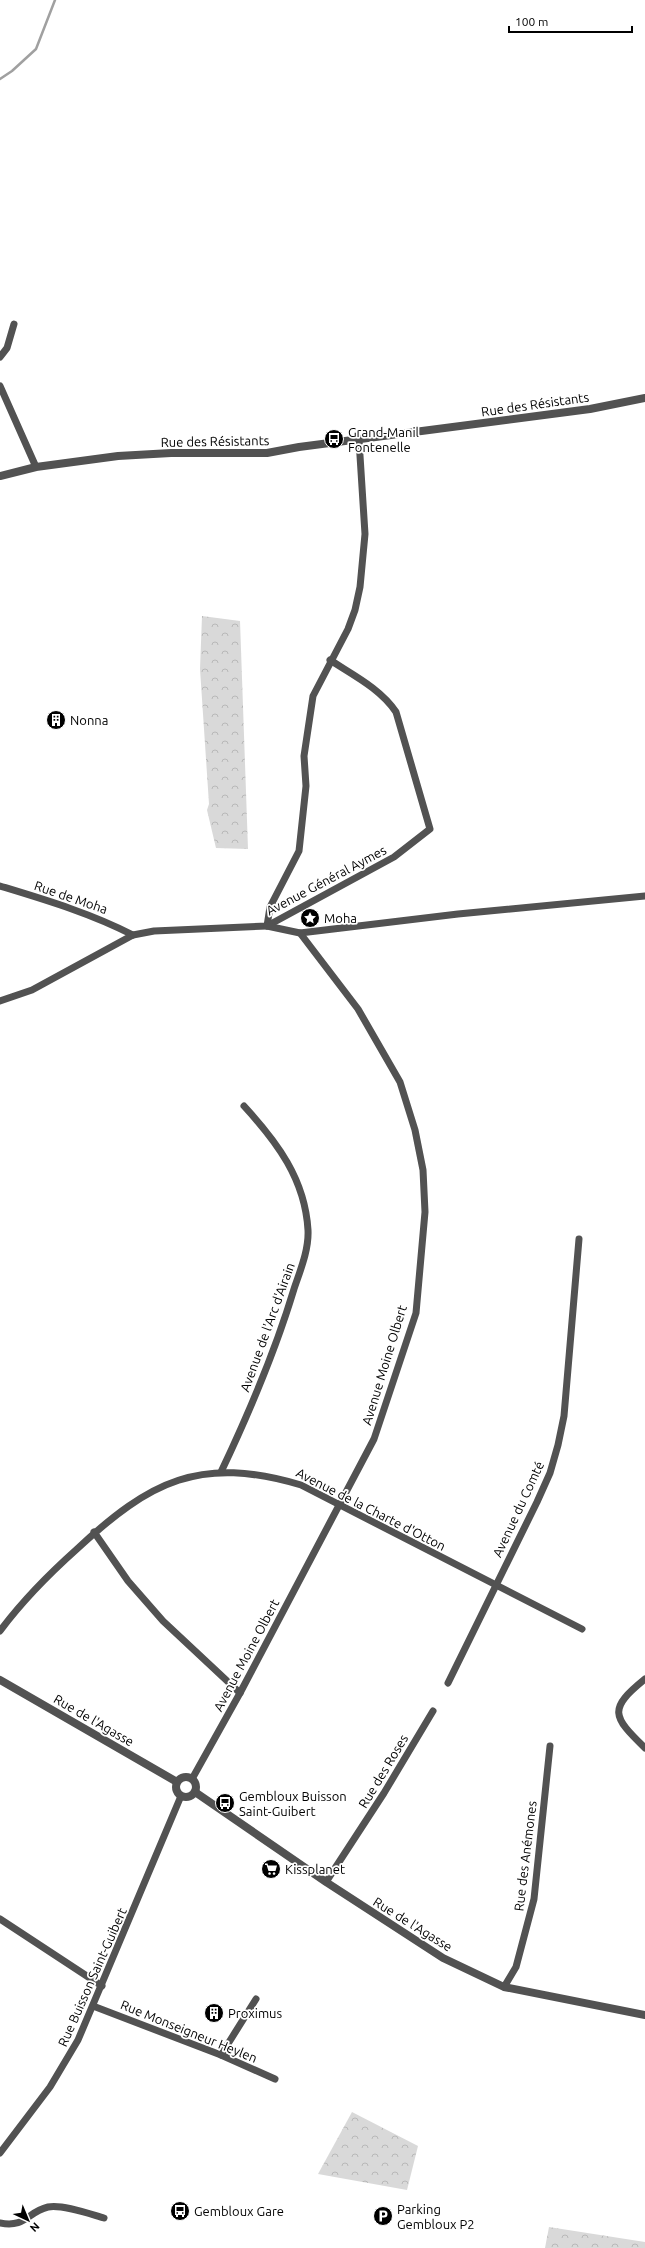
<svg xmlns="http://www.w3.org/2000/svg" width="645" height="2248" font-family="Ubuntu,sans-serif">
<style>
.forest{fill:url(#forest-crowns)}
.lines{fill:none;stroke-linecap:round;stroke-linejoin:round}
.stream{stroke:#a0a0a0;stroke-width:2.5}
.minor{stroke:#525252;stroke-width:7}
.tertiary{stroke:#525252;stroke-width:8}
.labels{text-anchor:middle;stroke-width:3.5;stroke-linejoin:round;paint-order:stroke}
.street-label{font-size:13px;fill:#000;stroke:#fff}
.poi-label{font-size:13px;fill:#000;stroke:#fff;text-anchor:start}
</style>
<defs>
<pattern id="forest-crowns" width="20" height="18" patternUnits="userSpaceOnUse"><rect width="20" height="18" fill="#d9d9d9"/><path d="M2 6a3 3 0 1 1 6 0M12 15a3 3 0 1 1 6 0" fill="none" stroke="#b8b8b8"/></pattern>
</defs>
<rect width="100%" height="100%" fill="#fff"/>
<g class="forest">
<path d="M202,616L240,621L248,849L216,848L207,810L209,804L200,669Z"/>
<path d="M352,2112L418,2146L407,2190L318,2174Z"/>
<path d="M549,2227L645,2242V2248H545Z"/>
</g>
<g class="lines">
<path class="stream" d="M0,79L12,71L36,49L55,0"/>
<g class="minor">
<path d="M0,357L7,348L14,324"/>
<path d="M0,386L36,467"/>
<path d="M0,886C46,900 90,913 133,935"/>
<path d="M267,926L270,907L299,851L306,786L304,756L313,696L348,629L355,610L360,587L365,534L359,440"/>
<path d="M300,933L458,914L645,896"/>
<path d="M0,1001L32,990L133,935L154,931L267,926L394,857L430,829L396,712C381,689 353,675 330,660"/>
<path d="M221,1472C249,1413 275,1352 294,1289C300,1271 309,1250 308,1230C305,1179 277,1142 244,1106"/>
<path d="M94,1532L128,1581L163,1621L240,1693"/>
<path d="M0,1631C23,1600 49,1574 77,1549C150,1481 200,1455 301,1485L582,1629"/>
<path d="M645,1679C608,1709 612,1716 645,1748"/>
<path d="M448,1683L537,1502L550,1473L558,1445L564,1416L579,1239"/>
<path d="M192,1779L240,1693L374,1439L416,1313L425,1212L423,1170L415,1130L400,1082L358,1009L300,933L267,926"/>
<path d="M326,1882L384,1793L433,1711"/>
<path d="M0,1919L102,1986"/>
<path d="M504,1987L516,1967L534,1899L550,1746"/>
<path d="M93,2006L221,2055L275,2079"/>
<path d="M221,2055L256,1999"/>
<path d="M0,2153L50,2087L78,2040L181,1796"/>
<path d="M0,2223C26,2228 27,2212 48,2207C62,2204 90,2214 104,2218"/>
</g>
<g class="tertiary">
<path d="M0,476L36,467L118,456L171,453H267L299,447L590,409L645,398"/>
<path d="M0,1680L177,1782"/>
<circle cx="186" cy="1787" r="10"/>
<path d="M195,1792L326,1882L443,1958L504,1987L645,2015"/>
</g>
</g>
<defs>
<g id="bus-disc" transform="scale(1)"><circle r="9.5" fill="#000" stroke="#fff"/><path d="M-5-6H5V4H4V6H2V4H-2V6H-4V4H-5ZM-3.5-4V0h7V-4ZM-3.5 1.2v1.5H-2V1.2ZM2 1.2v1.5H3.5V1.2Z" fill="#fff"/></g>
<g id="building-disc" transform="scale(1)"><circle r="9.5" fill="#000" stroke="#fff"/><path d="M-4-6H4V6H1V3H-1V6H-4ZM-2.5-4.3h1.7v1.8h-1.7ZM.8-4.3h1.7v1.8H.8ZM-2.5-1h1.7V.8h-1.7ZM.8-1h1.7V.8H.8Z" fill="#fff"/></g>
<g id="sight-disc" transform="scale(1)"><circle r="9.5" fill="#000" stroke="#fff"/><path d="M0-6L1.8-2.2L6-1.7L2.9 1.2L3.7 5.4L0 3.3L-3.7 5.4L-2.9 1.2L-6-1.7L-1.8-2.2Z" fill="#fff"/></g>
<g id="supermarket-disc" transform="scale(1)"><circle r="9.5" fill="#000" stroke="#fff"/><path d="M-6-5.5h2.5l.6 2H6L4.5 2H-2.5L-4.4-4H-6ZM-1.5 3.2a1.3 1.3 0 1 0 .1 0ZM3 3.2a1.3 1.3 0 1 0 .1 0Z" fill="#fff"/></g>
<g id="parking-disc" transform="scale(1)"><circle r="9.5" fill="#000" stroke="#fff"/><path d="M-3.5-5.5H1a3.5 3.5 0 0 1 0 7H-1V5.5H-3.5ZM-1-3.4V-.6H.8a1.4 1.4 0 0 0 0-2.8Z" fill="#fff"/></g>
</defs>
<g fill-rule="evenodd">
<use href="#bus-disc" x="334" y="439"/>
<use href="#building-disc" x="56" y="720"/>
<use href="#sight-disc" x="310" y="918"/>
<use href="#bus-disc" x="225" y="1803"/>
<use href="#supermarket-disc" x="271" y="1869"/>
<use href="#building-disc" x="214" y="2013"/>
<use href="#bus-disc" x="180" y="2211"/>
<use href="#parking-disc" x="383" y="2216"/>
</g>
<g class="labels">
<g class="street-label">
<text transform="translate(535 404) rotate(-8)" y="5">Rue des Résistants</text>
<text transform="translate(215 441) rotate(-1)" y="5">Rue des Résistants</text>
<text transform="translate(326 880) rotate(-28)" y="5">Avenue Général Aymes</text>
<text transform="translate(71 897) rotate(19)" y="5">Rue de Moha</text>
<text transform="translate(267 1327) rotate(-70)" y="5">Avenue de l'Arc d'Airain</text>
<text transform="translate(384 1365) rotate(-73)" y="5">Avenue Moine Olbert</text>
<text transform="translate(371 1509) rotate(27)" y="5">Avenue de la Charte d'Otton</text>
<text transform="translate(518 1509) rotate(-65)" y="5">Avenue du Comté</text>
<text transform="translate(246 1655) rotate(-62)" y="5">Avenue Moine Olbert</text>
<text transform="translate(94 1720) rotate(30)" y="5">Rue de l'Agasse</text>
<text transform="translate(383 1771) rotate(-59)" y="5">Rue des Roses</text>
<text transform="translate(525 1856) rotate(-83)" y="5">Rue des Anémones</text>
<text transform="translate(413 1924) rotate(32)" y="5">Rue de l'Agasse</text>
<text transform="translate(92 1977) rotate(-66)" y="5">Rue Buisson Saint-Guibert</text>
<text transform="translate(189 2031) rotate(22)" y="5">Rue Monseigneur Heylen</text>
</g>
<g class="poi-label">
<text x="348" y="437">Grand-Manil<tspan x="348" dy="15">Fontenelle</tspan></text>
<text x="70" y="725">Nonna</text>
<text x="324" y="923">Moha</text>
<text x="239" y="1801">Gembloux Buisson<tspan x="239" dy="15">Saint-Guibert</tspan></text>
<text x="285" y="1874">Kissplanet</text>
<text x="228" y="2018">Proximus</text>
<text x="397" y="2214">Parking<tspan x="397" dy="15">Gembloux P2</tspan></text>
<text x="194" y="2216">Gembloux Gare</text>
</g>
</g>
<g transform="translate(28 2220) rotate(136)" stroke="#ffffff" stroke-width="3" paint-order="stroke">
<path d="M0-3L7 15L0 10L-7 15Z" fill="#000000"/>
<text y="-6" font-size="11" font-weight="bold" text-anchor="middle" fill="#000000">N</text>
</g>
<path d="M509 26v6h123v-6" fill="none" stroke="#000000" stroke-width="2"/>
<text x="515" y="26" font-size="12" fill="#000000" stroke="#ffffff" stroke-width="3" paint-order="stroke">100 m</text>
</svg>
